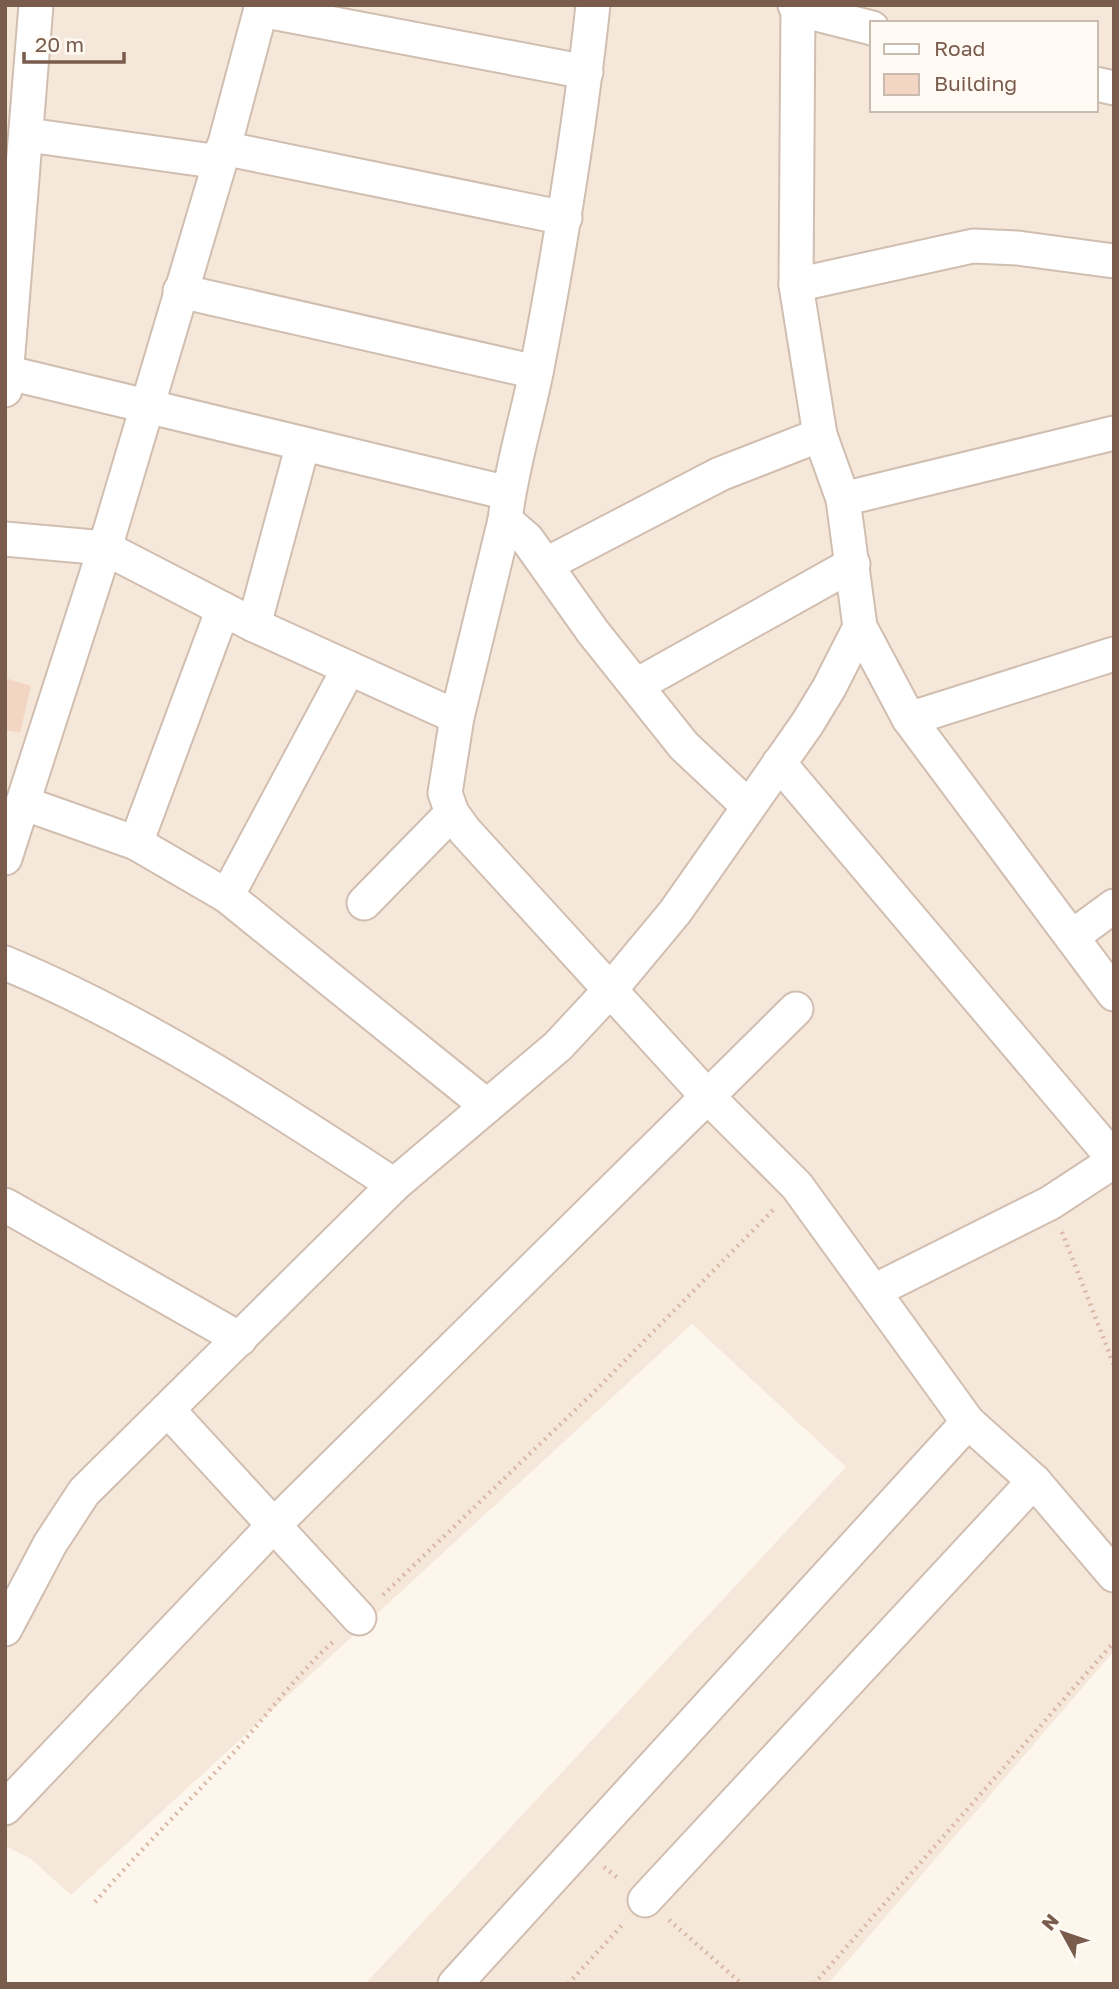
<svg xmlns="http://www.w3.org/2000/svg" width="1119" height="1989" font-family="'Golos Text',sans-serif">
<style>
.residential{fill:#f5e8da;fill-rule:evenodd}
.building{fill:#f3d5c3}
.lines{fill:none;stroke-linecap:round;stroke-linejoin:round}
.minor-casing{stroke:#d1beb0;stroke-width:37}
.path{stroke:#d9b8a5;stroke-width:4.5;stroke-dasharray:2 5;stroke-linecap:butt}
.minor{stroke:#fff;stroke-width:33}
</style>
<rect width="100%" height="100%" fill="#fdf6ec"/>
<path class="residential" d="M5,5H1114V1651L828,1984H365L846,1467L692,1324L71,1895L31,1859L5,1846ZM872,23H1096V110H872Z"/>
<path class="building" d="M5,678L31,686L20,733L5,730Z"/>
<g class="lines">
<g class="minor-casing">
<g id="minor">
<path d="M593,5C580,127 560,248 537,368C527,419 511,468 505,520L457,717L445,793L452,813L465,831L707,1096L797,1186L968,1422L1034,1481L1114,1575"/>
<path d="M795,5L797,9L872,28"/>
<path d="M798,5L796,285L820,435L843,499L860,627L909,719L1114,994"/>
<path d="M261,10L586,72"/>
<path d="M1096,84L1114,88"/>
<path d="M28,135L220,162"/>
<path d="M223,148L565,218"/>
<path d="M796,285L973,246L1018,248L1114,261"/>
<path d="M180,291L536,372"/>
<path d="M5,372L508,493"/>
<path d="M5,390L36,5"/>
<path d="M843,499L1114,433"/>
<path d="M505,520L527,539L593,632L684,746L748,806"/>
<path d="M5,539L105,548L254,625L457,717"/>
<path d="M547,564L720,474L820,435"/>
<path d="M254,625L303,444"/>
<path d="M637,685L853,564"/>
<path d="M909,719L1114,654"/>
<path d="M779,763L1114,1159"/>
<path d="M23,803L136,843L227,896L487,1106"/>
<path d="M136,843L223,609"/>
<path d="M5,858L105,548L220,162L262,5"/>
<path d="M227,896L349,668"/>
<path d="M364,903L452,813"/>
<path d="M1073,936L1114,906"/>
<path d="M5,963C144,1021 269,1103 394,1185"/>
<path d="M5,1205L240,1339"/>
<path d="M874,1291L1050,1203L1114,1161"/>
<path d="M168,1410L359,1618"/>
<path d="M5,1629L50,1544L84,1492L394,1185L558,1046L611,989L675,912L807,724L829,688L860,627"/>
<path d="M5,1808L274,1525L796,1009"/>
<path d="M645,1900L1034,1481"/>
<path d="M455,1984L968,1422"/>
</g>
</g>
<g class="path">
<path d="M1062,1232L1114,1365"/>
<path d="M383,1595L594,1392L773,1210"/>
<path d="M604,1867L619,1879"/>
<path d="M95,1902C140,1850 189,1802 235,1751C268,1714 298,1673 336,1639"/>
<path d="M669,1920L742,1984"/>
<path d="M568,1984L624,1923"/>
<path d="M814,1984L1114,1642"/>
</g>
<use href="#minor" class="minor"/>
</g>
<rect width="1119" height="1989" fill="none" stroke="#7a5c4d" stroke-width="14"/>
<rect x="870" y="21" width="228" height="91" fill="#fffaf3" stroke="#cabbb1" stroke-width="2"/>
<rect x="884" y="44" width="35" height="10" fill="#ffffff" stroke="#cabbb1" stroke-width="2"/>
<text x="934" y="56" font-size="21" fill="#7a5c4d">Road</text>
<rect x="884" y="74" width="35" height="21" fill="#f3d5c3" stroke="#cabbb1" stroke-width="2"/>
<text x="934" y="91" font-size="21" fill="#7a5c4d">Building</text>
<g transform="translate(1063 1933) rotate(310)" stroke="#fffaf3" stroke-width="5" paint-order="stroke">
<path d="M0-5L12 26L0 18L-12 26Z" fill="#7a5c4d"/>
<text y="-10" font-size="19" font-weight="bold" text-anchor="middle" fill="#7a5c4d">N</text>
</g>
<path d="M24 52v10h100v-10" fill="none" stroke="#7a5c4d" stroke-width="3.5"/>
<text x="35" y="52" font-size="21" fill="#7a5c4d" stroke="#fffaf3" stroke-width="5" paint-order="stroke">20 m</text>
</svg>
